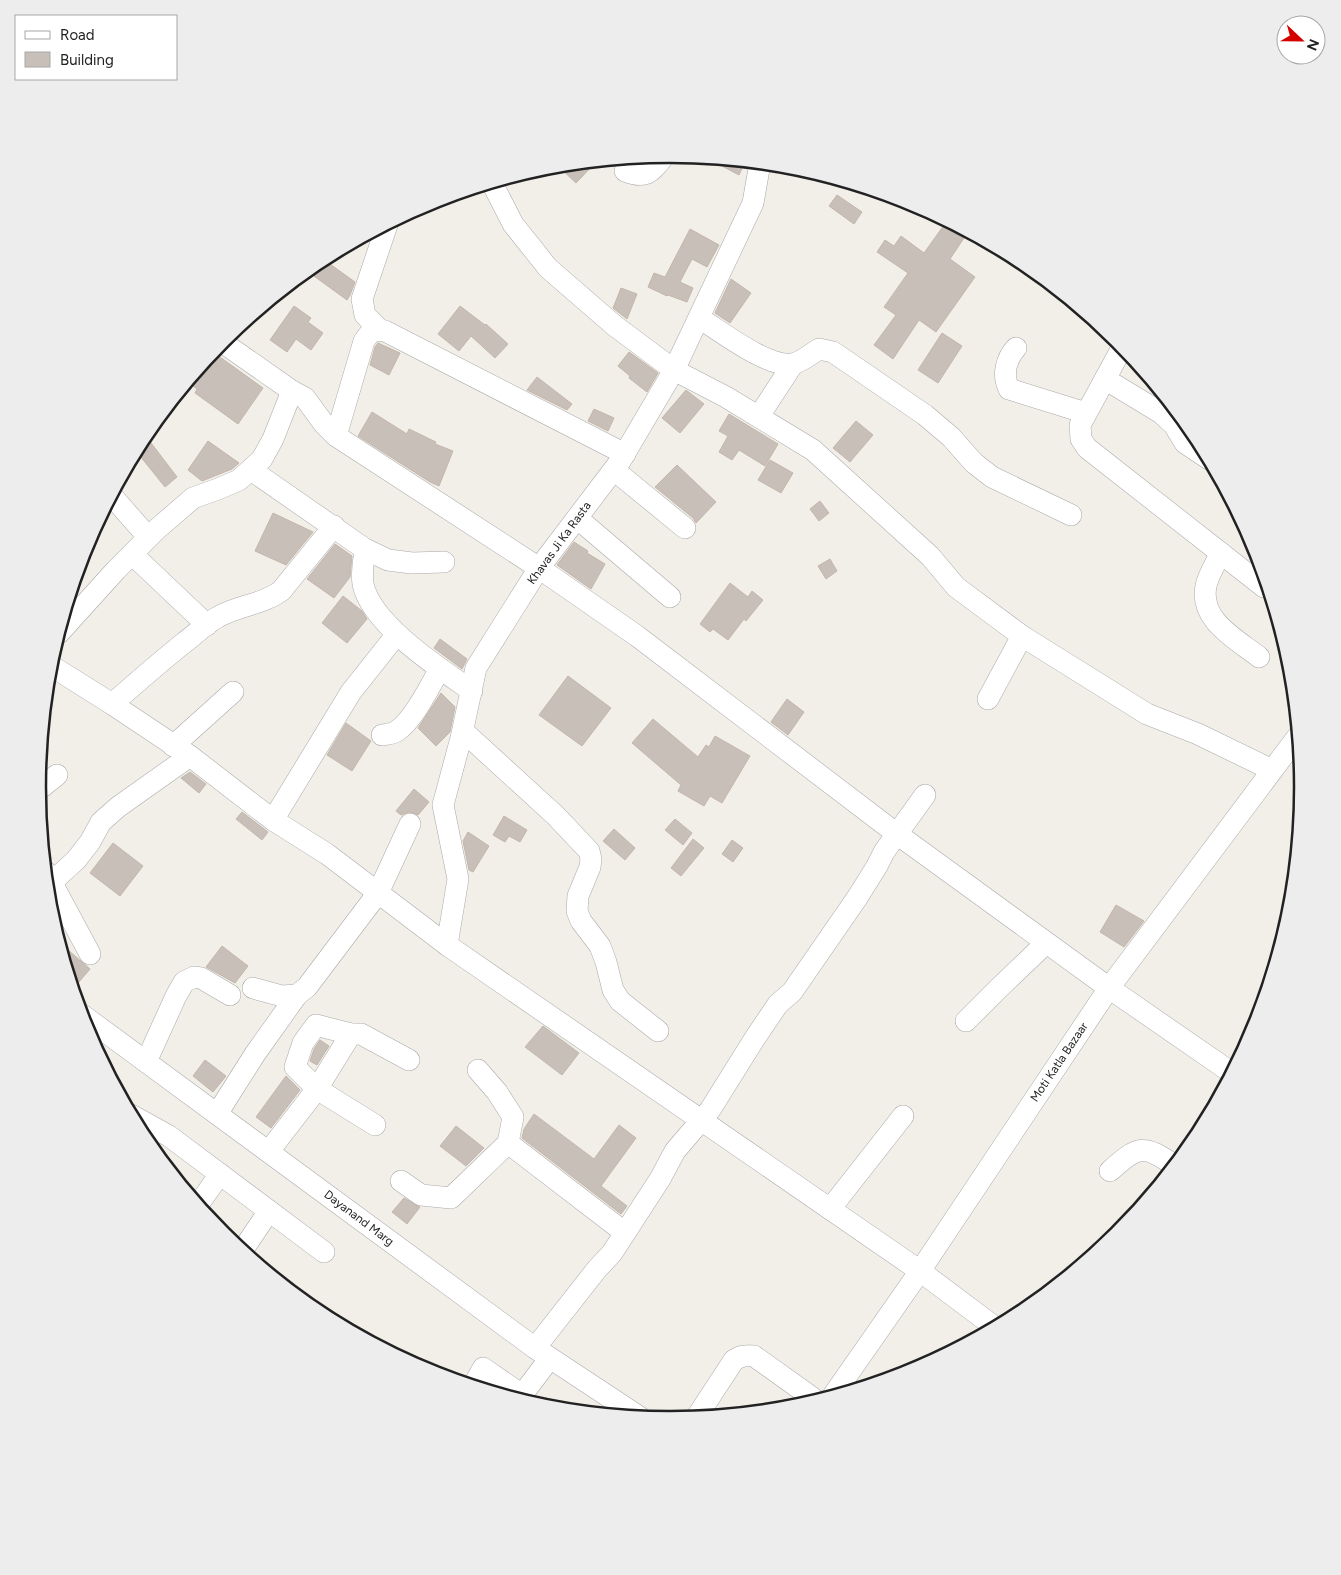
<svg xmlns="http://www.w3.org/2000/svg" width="1341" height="1575" font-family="Figtree,sans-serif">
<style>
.building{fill:#c7bfb8;stroke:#c4b6ab}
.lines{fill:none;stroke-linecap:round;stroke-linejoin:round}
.minor-casing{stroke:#a9a9a9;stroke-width:22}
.minor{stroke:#fff;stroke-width:21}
.labels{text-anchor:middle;stroke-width:5;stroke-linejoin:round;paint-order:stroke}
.street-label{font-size:12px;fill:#222;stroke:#fff}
.rim{fill:none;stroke:#222;stroke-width:2.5}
</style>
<rect width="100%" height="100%" fill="#f2efe9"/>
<g class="building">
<path d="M707,158L738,161L745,162L739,175Z"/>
<path d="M596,162L576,183L558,166L582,163Z"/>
<path d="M837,195L862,212L854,224L829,206Z"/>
<path d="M947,221L968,232L950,259L975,277L936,332L919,320L893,359L874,345L896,315L884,307L908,273L877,252L885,240L894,246L901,236L924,253Z"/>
<path d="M690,229L719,245L707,267L692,259L680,282L693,288L687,302L668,295L667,296L648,287L654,273L665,277Z"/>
<path d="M323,259L355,282L350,295L347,300L307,271Z"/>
<path d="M731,279L751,293L730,323L715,313Z"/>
<path d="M621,288L637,294L627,319L613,308Z"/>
<path d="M294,306L311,318L308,322L323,333L311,350L296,339L287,352L270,340Z"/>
<path d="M460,306L485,325L486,324L508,344L495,358L471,336L459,351L438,334Z"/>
<path d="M942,333L962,346L938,383L918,370Z"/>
<path d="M378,343L400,353L389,375L370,365L375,347Z"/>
<path d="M213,352L263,388L238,424L195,393L197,389L188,382Z"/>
<path d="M629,352L658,373L647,392L629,378L630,376L618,366Z"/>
<path d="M537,377L572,404L567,410L527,390Z"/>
<path d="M686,390L704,404L680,433L662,418Z"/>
<path d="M594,409L614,418L608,431L588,421Z"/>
<path d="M372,412L407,434L409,429L436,442L435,444L453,451L439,486L430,482L358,436Z"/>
<path d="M729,414L778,444L765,466L739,450L732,460L719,452L728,436L719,431Z"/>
<path d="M856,421L873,435L850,462L833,448Z"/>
<path d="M145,435L177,477L165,487L136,451Z"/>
<path d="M208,441L239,463L232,469L202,481L188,470Z"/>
<path d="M770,460L793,473L781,493L758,480Z"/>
<path d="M677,465L716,502L696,523L693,518L655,487Z"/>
<path d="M820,501L829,513L819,521L810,509Z"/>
<path d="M273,513L313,532L286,565L255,551Z"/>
<path d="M574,542L588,551L587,553L605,564L591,589L557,565Z"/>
<path d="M335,544L352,556L350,577L334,598L307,579Z"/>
<path d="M830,559L837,571L826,579L818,566Z"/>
<path d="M730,583L748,597L752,591L763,600L746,621L744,619L728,640L713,629L710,632L700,624Z"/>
<path d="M343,596L362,611L367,619L347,643L322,623Z"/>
<path d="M440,639L467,659L462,669L434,648Z"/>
<path d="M568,676L611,708L582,746L539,715Z"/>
<path d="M441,693L455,707L450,732L436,746L418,728Z"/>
<path d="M787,699L804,712L788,735L771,722Z"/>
<path d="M653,719L698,757L706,745L709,747L715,736L750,756L722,803L710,796L704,806L678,791L681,785L632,743Z"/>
<path d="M346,723L371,741L352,771L327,755Z"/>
<path d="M190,772L206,784L199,793L181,778Z"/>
<path d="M414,789L429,802L418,815L409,812L401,815L396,811Z"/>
<path d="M242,812L268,832L262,840L236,819Z"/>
<path d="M504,816L527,830L520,842L509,836L505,842L493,835Z"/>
<path d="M675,819L692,833L683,845L665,830Z"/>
<path d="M614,829L635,848L625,860L603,841Z"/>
<path d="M468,832L489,846L473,872L469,870L463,841Z"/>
<path d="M693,839L704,848L681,876L671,868Z"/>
<path d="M732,840L743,848L733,862L722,854Z"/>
<path d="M113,843L143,866L120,896L90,873Z"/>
<path d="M1116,905L1144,921L1124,947L1100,932Z"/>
<path d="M60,943L90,969L73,989L68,972Z"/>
<path d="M222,946L248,966L235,983L206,967Z"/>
<path d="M543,1026L579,1053L562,1075L525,1047Z"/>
<path d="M320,1040L329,1046L317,1065L310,1061L314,1049Z"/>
<path d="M205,1060L226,1076L213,1092L193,1076Z"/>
<path d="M286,1076L300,1090L271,1128L256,1117Z"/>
<path d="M534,1114L594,1159L619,1125L636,1138L601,1186L627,1206L621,1214L522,1138L524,1129Z"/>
<path d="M456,1126L484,1148L466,1166L440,1146Z"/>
<path d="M404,1198L420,1207L407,1224L392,1212Z"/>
</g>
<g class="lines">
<g class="minor-casing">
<g id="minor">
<path d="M625,171C647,180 651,172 665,155"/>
<path d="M492,183L513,224L548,268L615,326L674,370L726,397L813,450L930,556L956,587L1022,636L1147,714L1198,734L1272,770"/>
<path d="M699,318C721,331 766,367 792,364C800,363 811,354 819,349L833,352L925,415L951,437L974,463L992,477L1071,515"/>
<path d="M380,330L365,315L362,299L387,225"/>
<path d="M222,342L292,391L305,398L324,424L336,436L539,568L637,636L897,834L1109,988L1232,1073"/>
<path d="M1123,346L1080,425L1081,439L1087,448L1264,587"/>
<path d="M1016,348C1006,359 1002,375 1009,389L1086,413"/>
<path d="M1105,379L1161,413L1174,425L1185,443L1209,459"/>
<path d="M759,416L793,364"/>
<path d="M336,436L364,341L370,333L375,330L385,331L625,454"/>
<path d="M251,470L365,549L388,560L412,563L444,562"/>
<path d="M614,470L685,528"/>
<path d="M112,496L148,537"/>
<path d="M577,518L670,597"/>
<path d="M365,549C364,559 361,573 363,584C371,624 439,668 472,691"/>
<path d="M1221,553C1216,563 1208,575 1206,586C1199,620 1236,639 1259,657"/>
<path d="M132,554L207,625"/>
<path d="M59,633L116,570L157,529L193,498L218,489L239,480L262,459L273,439L292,391"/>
<path d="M50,665L112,704L190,756L273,820L327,854L447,945L920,1271L996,1328"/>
<path d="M988,699L1022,636"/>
<path d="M112,704C136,683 160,662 185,642C196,634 206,623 218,617C239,605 262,605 281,591L334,526"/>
<path d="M463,731L556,816L589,851L591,859L590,867L578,896L577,911L581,921L600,946L606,962L613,990L620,1001L658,1031"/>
<path d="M382,735C387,734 393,734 397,731C415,718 429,687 440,669"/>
<path d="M173,746L233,692"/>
<path d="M38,790L57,775"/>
<path d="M273,820L351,692L397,634"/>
<path d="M46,872L90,954"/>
<path d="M52,882L76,860L90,842L101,822L118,807L190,756"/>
<path d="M447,945L458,879L443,805L461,738L476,668L539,568L621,460L674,370L753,203L760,163"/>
<path d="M253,988L282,996L297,995L307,987L378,893L410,824"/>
<path d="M81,1014L535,1348L641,1418"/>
<path d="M966,1021L998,989L1046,943"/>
<path d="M351,1034L317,1089L375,1125"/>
<path d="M146,1062L176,996L184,982L194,977L201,978L230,995"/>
<path d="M478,1070L497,1092L513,1117L508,1143L624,1232"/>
<path d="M217,1114L255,1054L297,995"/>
<path d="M131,1115L169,1136L324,1252"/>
<path d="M269,1151L317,1089L295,1067L303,1043L316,1025L351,1034H361L409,1060"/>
<path d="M1110,1171C1138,1146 1143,1143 1175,1166"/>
<path d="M401,1181L421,1195L451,1198L508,1143"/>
<path d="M198,1205L220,1174"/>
<path d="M830,1209L903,1116"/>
<path d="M242,1251L269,1211"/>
<path d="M535,1348L597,1269L612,1253L660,1179L675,1151L710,1110L755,1038L778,1004L792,992L857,898L877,866L884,852L925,795"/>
<path d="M473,1386L483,1368L522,1395L550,1358"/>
<path d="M832,1397L920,1271L1109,988L1298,736"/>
<path d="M696,1418L734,1360C741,1356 745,1355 754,1356L817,1401"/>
</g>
</g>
<use href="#minor" class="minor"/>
</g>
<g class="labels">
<g class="street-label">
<text transform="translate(559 543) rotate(-54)" y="4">Khavas Ji Ka Rasta</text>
<text transform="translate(1059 1062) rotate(-56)" y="4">Moti Katla Bazaar</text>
<text transform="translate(359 1218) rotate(37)" y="4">Dayanand Marg</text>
</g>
</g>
<path d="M0 0H1341V1575H0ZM46 787a624 624 0 1 1 1248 0a624 624 0 1 1-1248 0Z" fill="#ededed" fill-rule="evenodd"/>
<path class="rim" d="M46 787a624 624 0 1 1 1248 0a624 624 0 1 1-1248 0Z"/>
<rect x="15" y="15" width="162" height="65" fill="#ffffff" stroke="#a7a7a7"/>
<rect x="25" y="31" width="25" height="8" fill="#ffffff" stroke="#a7a7a7"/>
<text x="60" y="40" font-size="15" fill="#222222">Road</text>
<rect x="25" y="52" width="25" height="15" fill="#c7bfb8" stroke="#a7a7a7"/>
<text x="60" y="65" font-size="15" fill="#222222">Building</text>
<g transform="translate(1301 40) rotate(112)"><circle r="24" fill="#ffffff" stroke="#a7a7a7"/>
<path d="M0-4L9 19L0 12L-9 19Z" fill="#d40000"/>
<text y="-8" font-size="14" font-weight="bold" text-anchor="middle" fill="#222222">N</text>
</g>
</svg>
